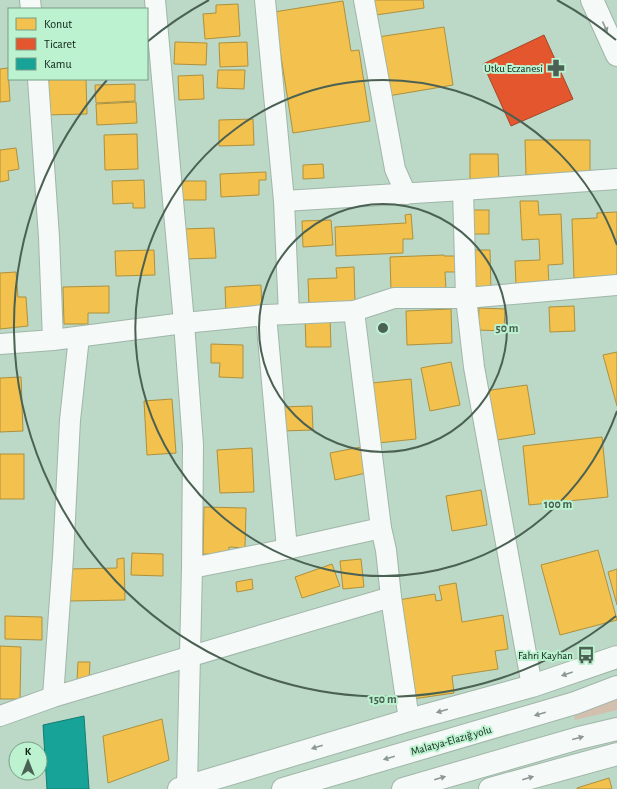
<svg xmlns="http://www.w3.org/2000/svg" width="617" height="789" font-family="'Alegreya Sans',sans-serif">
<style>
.green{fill:#d3bfae}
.homes{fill:#f2c14e;stroke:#ad913d}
.shops{fill:#e4572e;stroke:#a34726}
.public{fill:#17a398;stroke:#147c71}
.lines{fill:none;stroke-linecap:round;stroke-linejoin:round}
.minor-casing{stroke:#a0b6a9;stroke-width:22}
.tertiary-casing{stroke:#a0b6a9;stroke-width:24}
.trunk-casing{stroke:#a0b6a9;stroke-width:24}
.minor{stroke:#f5f9f7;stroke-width:20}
.tertiary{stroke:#f5f9f7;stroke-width:22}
.trunk{stroke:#f5f9f7;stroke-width:22}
.oneway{fill:#8c9891}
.ring{fill:none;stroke:#4a6153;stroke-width:2}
.labels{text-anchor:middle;stroke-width:4;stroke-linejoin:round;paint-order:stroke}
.poi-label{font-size:11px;fill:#0c2115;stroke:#bcf2d0;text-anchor:end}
.street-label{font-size:11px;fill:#0c2115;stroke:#bcf2d0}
.centre{fill:#4a6153;stroke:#bcf2d0;stroke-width:2}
.ring-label{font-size:12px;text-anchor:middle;font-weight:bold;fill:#4a6153;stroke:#bcf2d0;stroke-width:4;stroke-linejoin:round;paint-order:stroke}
</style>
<rect width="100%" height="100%" fill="#bcd8c7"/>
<path class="green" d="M617,697V710L575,720L573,712Z"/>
<g class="homes">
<path d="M374,0H423L424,8L376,15Z"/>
<path d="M343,1L351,51L359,50L370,121L293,133L274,12Z"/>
<path d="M238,4L240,36L205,39L203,14L216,13V5Z"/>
<path d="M444,27L453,85L388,96L378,37Z"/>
<path d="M175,42L207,43L206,65L174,64Z"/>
<path d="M247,42L248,66L220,67L219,43Z"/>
<path d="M8,68L10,101L0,102V69Z"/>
<path d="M218,70H245L244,89L217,88Z"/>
<path d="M203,75L204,99L179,100L178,76Z"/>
<path d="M49,79H86L87,114L45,115L44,81H49Z"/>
<path d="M135,84V101L96,103L95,85Z"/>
<path d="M136,102L137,123L97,125L96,104Z"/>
<path d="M253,119L254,145L219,146V120Z"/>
<path d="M137,134L138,169L105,170L104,135Z"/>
<path d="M525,140H590V174L526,175Z"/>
<path d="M16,148L19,169L8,171L9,180L0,182V150Z"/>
<path d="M470,154H498L499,186H470Z"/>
<path d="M323,164L324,178L303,179V165Z"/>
<path d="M266,172V180H259V195L221,197L220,174Z"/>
<path d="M144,180L145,208H133V203L113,204L112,181Z"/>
<path d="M181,181H206V200H182Z"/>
<path d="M520,201H538L539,215L561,214L563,264L548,265L549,285L516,286L515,261L540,260L539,239L522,240Z"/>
<rect x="465" y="210" width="24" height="24"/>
<path d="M617,212V277L574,278L572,219L597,218V213Z"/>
<path d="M411,214L413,239H403V253L336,256L335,227L406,223L405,215Z"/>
<path d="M331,220L333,245L303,247L302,221Z"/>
<path d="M214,228L216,258L184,259L182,229Z"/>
<path d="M154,250L155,275L116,276L115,251Z"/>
<path d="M467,250H490L491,292L468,293Z"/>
<path d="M444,255V256H457V272H445L446,290L391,292L390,257Z"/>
<path d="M354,267L355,305L309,306L308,279L337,278L336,268Z"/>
<path d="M16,272L18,297H26L28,326L0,329V273Z"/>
<path d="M261,285L262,313L226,315L225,287Z"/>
<path d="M109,286V313H88V324H64L63,287Z"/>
<path d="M574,306L575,331L550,332L549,307Z"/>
<path d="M479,308L505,309L504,331L478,330Z"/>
<path d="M451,309L452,343L407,345L406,311Z"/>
<path d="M305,317H330L331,347H306Z"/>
<path d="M211,344L243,345V378L219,377L220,363H211Z"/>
<path d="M617,352V406L603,355Z"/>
<path d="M451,362L460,405L430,411L421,368Z"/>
<path d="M21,377L23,431L0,432V378Z"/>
<path d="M411,379L416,439L378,443L372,383Z"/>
<path d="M527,385L535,434L491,441L484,391Z"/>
<path d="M172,399L176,453L147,455L144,401Z"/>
<path d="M312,406L313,430L281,431L280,407Z"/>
<path d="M602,437L608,497L529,505L523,446Z"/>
<path d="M361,447L366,473L335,480L330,453Z"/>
<path d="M252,448L254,492L220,493L217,450Z"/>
<rect x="0" y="454" width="24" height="45"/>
<path d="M481,490L487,525L452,531L446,496Z"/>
<path d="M204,507L246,508L245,548L229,547V555L203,554Z"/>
<path d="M598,550L617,620L560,635L541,565Z"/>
<path d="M132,553L163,554V576L131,575Z"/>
<path d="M124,558L125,600L70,601L69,569L117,568V559Z"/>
<path d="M361,559L364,587L343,589L340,561Z"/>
<path d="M332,564L340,586L302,598L295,577Z"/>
<path d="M617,569V605L608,572Z"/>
<path d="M252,579L253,589L237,592L236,582Z"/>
<path d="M456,583L462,622L503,615L508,649L495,651L498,669L452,676L454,693L413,699L398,600L435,594L436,601L442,600L439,586Z"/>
<path d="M5,616L42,617V640L5,639Z"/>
<path d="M0,646L21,647L20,699H0Z"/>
<path d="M78,662H90L89,681H77Z"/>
<path d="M162,719L169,760L108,783L103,736Z"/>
<path d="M609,778L612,789H577V788Z"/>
</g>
<path class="shops" d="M544,35L573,99L511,126L483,64Z"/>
<path class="public" d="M84,716L89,789H47L43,725Z"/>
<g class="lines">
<g class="minor-casing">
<g id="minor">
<path d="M30,0L31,9"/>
<path d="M155,0L184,323L193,445L192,568L187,786"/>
<path d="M265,0L284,201L289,314"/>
<path d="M364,0L395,169L406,194"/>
<path d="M38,79L49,237L53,340"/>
<path d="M463,190L466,298L474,367L532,686"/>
<path d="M284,201L463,190L617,179"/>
<path d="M354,311L381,528L386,550L391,597L409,720"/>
<path d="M266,315L287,549"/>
<path d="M0,344L53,340L184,323L266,315L354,311L394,298H466L617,285"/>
<path d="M192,568L287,549L381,528"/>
<path d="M53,697L63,557L70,420L79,337"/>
<path d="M0,716L53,697L391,597"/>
</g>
</g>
<g class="tertiary-casing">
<g id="tertiary">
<path d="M592,0L617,55"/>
<path d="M179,789L409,720L532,686L617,657"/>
<path d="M490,789L617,754"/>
</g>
</g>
<g class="trunk-casing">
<g id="trunk">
<path d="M283,789L575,703L617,687"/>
<path d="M403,789L579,738L617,729"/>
</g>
</g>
<use href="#minor" class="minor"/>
<use href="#tertiary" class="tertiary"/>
<use href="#trunk" class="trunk"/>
</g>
<defs><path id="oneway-solid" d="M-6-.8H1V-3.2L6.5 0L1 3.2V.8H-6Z"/></defs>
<g class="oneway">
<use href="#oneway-solid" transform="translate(605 27) rotate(66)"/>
<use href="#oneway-solid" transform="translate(567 674) rotate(161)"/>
<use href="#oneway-solid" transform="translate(442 711) rotate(164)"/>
<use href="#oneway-solid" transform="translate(540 714) rotate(164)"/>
<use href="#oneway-solid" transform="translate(578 738) rotate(-15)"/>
<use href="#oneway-solid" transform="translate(317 747) rotate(163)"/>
<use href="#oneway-solid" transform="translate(389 758) rotate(164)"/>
<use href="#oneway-solid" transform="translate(440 778) rotate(-16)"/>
<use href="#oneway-solid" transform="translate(528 778) rotate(-16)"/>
</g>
<g class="ring">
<circle cx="383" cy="328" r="124"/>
<path d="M617 411A248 248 0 1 1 617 245"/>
<path d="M616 616A371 371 0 0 1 107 80M147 42A371 371 0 0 1 209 0M557 0A371 371 0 0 1 616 40"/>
</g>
<defs>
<g id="pharmacy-bare" transform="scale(1.38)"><path d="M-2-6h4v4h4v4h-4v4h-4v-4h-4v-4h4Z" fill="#4a6153" stroke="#bcf2d0" stroke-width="2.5" paint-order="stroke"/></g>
<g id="bus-bare" transform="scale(1.38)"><path d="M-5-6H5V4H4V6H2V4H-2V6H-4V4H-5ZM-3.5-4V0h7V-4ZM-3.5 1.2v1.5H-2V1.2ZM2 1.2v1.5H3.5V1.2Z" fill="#4a6153" stroke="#bcf2d0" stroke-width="2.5" paint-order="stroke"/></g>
</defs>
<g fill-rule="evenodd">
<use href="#pharmacy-bare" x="556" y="68"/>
<use href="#bus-bare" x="586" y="655"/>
</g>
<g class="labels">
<g class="poi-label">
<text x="543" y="72">Utku Eczanesi</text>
<text x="573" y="659">Fahri Kayhan</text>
</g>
<g class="street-label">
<text transform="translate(451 740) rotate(-16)" y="4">Malatya-Elazığ yolu</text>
</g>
</g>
<circle cx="383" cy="328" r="6" class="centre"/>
<g class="ring-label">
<text x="507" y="332">50 m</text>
<text x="558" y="508">100 m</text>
<text x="383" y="703">150 m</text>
</g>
<rect x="8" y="8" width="140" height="72" fill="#bcf2d0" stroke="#769e85"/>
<rect x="16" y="18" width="20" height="12" fill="#f2c14e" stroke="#769e85"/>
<text x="44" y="28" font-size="12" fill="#0c2115">Konut</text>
<rect x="16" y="38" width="20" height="12" fill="#e4572e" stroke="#769e85"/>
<text x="44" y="48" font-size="12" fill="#0c2115">Ticaret</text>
<rect x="16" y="58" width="20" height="12" fill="#17a398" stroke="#769e85"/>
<text x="44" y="68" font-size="12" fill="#0c2115">Kamu</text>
<g transform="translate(28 761)"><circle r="19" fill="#bcf2d0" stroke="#769e85"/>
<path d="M0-3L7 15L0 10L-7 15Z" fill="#4a6153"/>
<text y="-6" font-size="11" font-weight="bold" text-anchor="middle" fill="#0c2115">K</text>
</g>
</svg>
